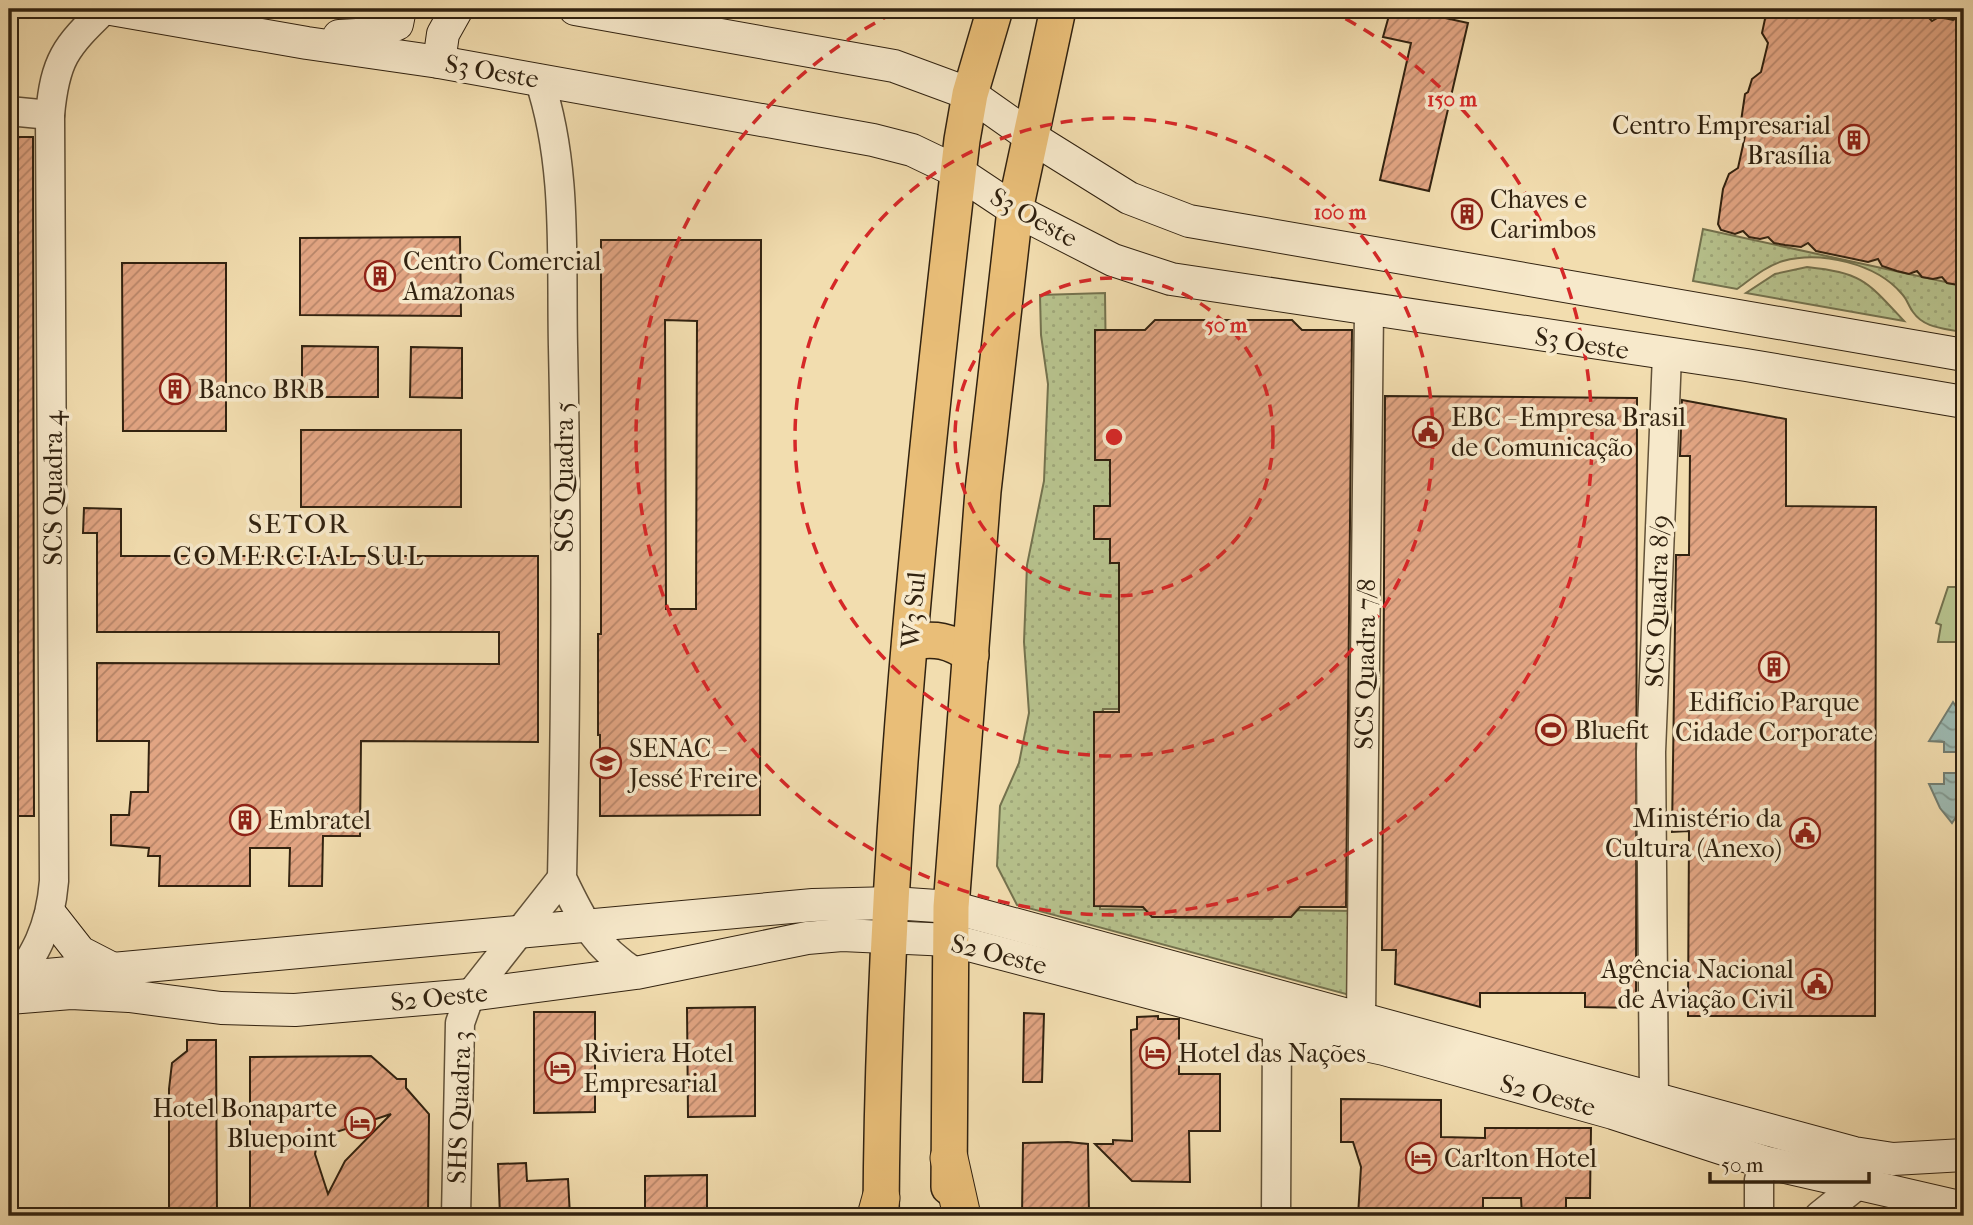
<svg xmlns="http://www.w3.org/2000/svg" width="1973" height="1225" font-family="'IM FELL French Canon',serif">
<style>
.grass{fill:url(#grass-dots);stroke:#74724e;stroke-width:2}
.garden{fill:#b7c28d;stroke:#74724e;stroke-width:2}
.water{fill:url(#water-waves);stroke:#727d71;stroke-width:2}
.building{fill:url(#building-hatch);stroke:#312210;stroke-width:2;fill-rule:evenodd}
.lines{fill:none;stroke-linecap:round;stroke-linejoin:round}
.tertiary-casing{stroke:#615138;stroke-width:31}
.secondary-casing{stroke:#312210;stroke-width:34}
.primary-casing{stroke:#312210;stroke-width:38}
.trunk-casing{stroke:#312210;stroke-width:39}
.tertiary{stroke:#f7e9cb;stroke-width:28}
.secondary{stroke:#f7e9cb;stroke-width:32}
.primary{stroke:#e9be78;stroke-width:35}
.trunk{stroke:#e9be78;stroke-width:37}
.ring{fill:none;stroke:#d62828;stroke-width:3.5;stroke-dasharray:12 9}
.labels{text-anchor:middle;stroke-width:7;stroke-linejoin:round;paint-order:stroke}
.street-label{font-size:26px;fill:#312210;stroke:#f7e9cb}
.poi-label{font-size:26px;fill:#312210;stroke:#f7e9cb;text-anchor:start}
.neighbourhood-label{font-size:28px;letter-spacing:2px;fill:#312210;stroke:#f7e9cb}
.centre{fill:#d62828;stroke:#f7e9cb;stroke-width:3.5}
.ring-label{font-size:21px;text-anchor:middle;font-weight:bold;fill:#d62828;stroke:#f7e9cb;stroke-width:7;stroke-linejoin:round;paint-order:stroke}
</style>
<defs>
<pattern id="grass-dots" width="8" height="8" patternUnits="userSpaceOnUse" patternTransform="scale(1.75)"><rect width="8" height="8" fill="#b7c28d"/><path d="M2 2h.1M6 6h.1" fill="none" stroke="#9ea679" stroke-width="1.8" stroke-linecap="round"/></pattern>
<pattern id="water-waves" width="16" height="10" patternUnits="userSpaceOnUse" patternTransform="scale(1.75)"><rect width="16" height="10" fill="#9dbab2"/><path d="M0 5q4-4 8 0t8 0" fill="none" stroke="#81978f"/></pattern>
<pattern id="building-hatch" width="6" height="6" patternUnits="userSpaceOnUse" patternTransform="scale(1.75)"><rect width="6" height="6" fill="#e2a583"/><path d="M-1 1l2-2M0 6l6-6M5 7l2-2" fill="none" stroke="#b8866a"/></pattern>
</defs>
<rect width="100%" height="100%" fill="#f2ddaf"/>
<filter id="stains"><feTurbulence type="fractalNoise" baseFrequency=".00286" numOctaves="4"/><feColorMatrix values="0 0 0 0 .2 0 0 0 0 .09 0 0 0 0 .02 0 0 0 .5 -.17"/></filter>
<radialGradient id="worn" r=".72"><stop offset=".6" stop-color="#630" stop-opacity="0"/><stop offset="1" stop-color="#630" stop-opacity=".3"/></radialGradient>
<g class="grass">
<path d="M1703,229L1964,286L1961,332C1943,328 1924,328 1913,312C1909,307 1907,299 1902,294C1876,263 1821,251 1783,261C1766,266 1751,279 1737,289L1693,281Z"/>
<path d="M1807,267C1862,273 1867,281 1904,321L1746,293L1775,274Z"/>
<path d="M1105,293L1107,452L1132,472L1128,696L1118,709H1103L1100,909L1165,910L1175,918L1272,919L1280,910L1356,911L1357,997L1017,905L997,866L1000,806L1019,763L1029,713L1024,642L1027,565L1044,481L1048,384L1041,335L1040,295Z"/>
</g>
<path class="garden" d="M1948,587H1964V642H1938L1941,625L1936,623Z"/>
<g class="water">
<path d="M1953,702L1964,719V752H1944V742L1929,741Z"/>
<path d="M1944,773H1964V805L1952,823L1940,808L1929,784H1944Z"/>
</g>
<g class="building">
<path d="M1759,9H1902L1925,14L1932,21L1939,17L1953,20L1964,14V286L1947,283L1942,277L1933,279L1922,277L1917,271L1909,274L1897,271L1882,266L1878,259L1868,262L1816,251L1808,243L1801,247L1785,245L1774,243L1768,237L1760,239L1749,237L1743,231L1735,234L1721,230L1718,224L1723,189L1729,174L1738,168L1745,136L1740,128L1745,94L1748,92L1752,79L1761,72L1768,43L1762,33L1765,19Z"/>
<path d="M1390,12L1416,18L1418,12L1468,23L1429,191L1380,180L1411,43L1383,37Z"/>
<path d="M9,137H33L34,816H9Z"/>
<path d="M460,237L461,316L300,315V238Z"/>
<path d="M601,240H761L760,815L600,816V735H598V634H601ZM665,320L697,321L696,609H666Z"/>
<path d="M122,263H226V431H123Z"/>
<path d="M1155,320H1292L1302,330H1352L1346,907H1300L1291,917H1152L1143,907L1094,906V712H1119V563H1110V539H1094V506H1110V460H1095V330H1145Z"/>
<path d="M302,346L378,347V397H302Z"/>
<path d="M411,347L462,348V398L410,397Z"/>
<path d="M1385,396L1637,398L1636,1008L1585,1007V993H1480V1007L1395,984L1396,950H1382Z"/>
<path d="M1682,400L1786,419V506L1876,507L1875,1016H1688L1689,831L1672,832L1676,555H1689L1690,456H1680Z"/>
<rect x="301" y="430" width="160" height="77"/>
<path d="M84,508L121,509V556H538V742L361,741L360,836H323L322,886H289L290,848H250V886H159L160,856H148L149,848L111,845V815H129L131,792H148L149,741H97V663L499,664V632H97V533H83Z"/>
<path d="M755,1007V1116L688,1117L687,1008Z"/>
<path d="M534,1012H595V1112L534,1113Z"/>
<path d="M1024,1013L1044,1014L1042,1082H1023Z"/>
<path d="M1158,1016V1019H1179V1074H1220V1131H1189L1190,1182L1132,1181L1095,1144H1113V1140L1132,1141L1131,1030L1137,1029V1017Z"/>
<path d="M187,1040H216L217,1216H169V1089L172,1063L187,1051Z"/>
<path d="M371,1056L397,1079H406V1088L429,1114L428,1216H250V1057ZM391,1114L345,1161L328,1194L315,1154L317,1144L324,1136Z"/>
<path d="M1341,1099L1441,1100V1137L1485,1138V1128H1591L1590,1198H1566V1216H1522L1521,1198H1483V1213L1358,1216L1361,1167L1353,1142H1341Z"/>
<path d="M1068,1142L1088,1144L1089,1214L1022,1216L1023,1143Z"/>
<path d="M526,1163L527,1181L568,1179L570,1216H500L498,1164Z"/>
<path d="M707,1175V1216H645V1176Z"/>
</g>
<g class="lines">
<g class="tertiary-casing">
<g id="tertiary">
<path d="M539,79C568,165 561,258 563,347C567,524 566,701 562,878C582,920 595,947 636,973"/>
<path d="M9,111L50,115"/>
<path d="M9,993C35,953 50,930 54,881L50,115C55,60 65,47 105,9"/>
<path d="M1361,1017L1369,310"/>
<path d="M1654,1099L1651,752L1667,355"/>
<path d="M456,1216L460,1023L470,995L562,878"/>
<path d="M1276,1216L1277,1026"/>
<path d="M1759,1216V1180L1764,1162"/>
<path d="M1819,1216L1860,1183"/>
</g>
</g>
<g class="secondary-casing">
<g id="secondary">
<path d="M111,9L307,43L439,62L873,140L912,150L958,172L1015,210L1113,260L1171,279L1746,365L1964,402"/>
<path d="M575,9L894,66L970,94L1031,137L1129,198L1189,221L1964,355"/>
<path d="M339,36L375,34L397,24L400,9"/>
<path d="M439,62L443,34L457,9"/>
<path d="M51,915L80,952L111,968"/>
<path d="M36,976L813,905L893,903L951,907L1854,1153L1893,1159L1964,1155"/>
<path d="M9,998L71,993L129,996L221,1008L295,1010L470,995L636,973L807,938L842,935L950,940L1277,1026L1384,1049L1613,1113L1764,1162L1964,1208"/>
</g>
</g>
<g class="primary-casing">
<g id="primary">
<path d="M910,642C936,638 949,640 971,655"/>
<path d="M949,1187L951,907L983,491L1015,210L1058,9"/>
<path d="M881,1216C883,857 920,497 962,140L970,94L995,9"/>
</g>
</g>
<g class="trunk-casing">
<g id="trunk">
<path d="M949,1158L962,1216"/>
<path d="M876,1216L881,1198"/>
</g>
</g>
<use href="#tertiary" class="tertiary"/>
<use href="#secondary" class="secondary"/>
<use href="#primary" class="primary"/>
<use href="#trunk" class="trunk"/>
</g>
<g class="ring">
<circle cx="1114" cy="437" r="159"/>
<circle cx="1114" cy="437" r="319"/>
<path d="M1327 9A478 478 0 1 1 901 9"/>
</g>
<defs>
<g id="building-ring" transform="scale(1.575)"><circle r="9.5" fill="#f7e9cb" stroke="#8f2418" stroke-width="1.5"/><path d="M-4-6H4V6H1V3H-1V6H-4ZM-2.5-4.3h1.7v1.8h-1.7ZM.8-4.3h1.7v1.8H.8ZM-2.5-1h1.7V.8h-1.7ZM.8-1h1.7V.8H.8Z" fill="#8f2418"/></g>
<g id="civic-ring" transform="scale(1.575)"><circle r="9.5" fill="#f7e9cb" stroke="#8f2418" stroke-width="1.5"/><path d="M-.6-6.5H3V-4.5H.6V-3L4-1V1h2V6H-6V1h2V-1L-.6-3ZM-1.2 2.5V6h2.4V2.5Z" fill="#8f2418"/></g>
<g id="stadium-ring" transform="scale(1.575)"><circle r="9.5" fill="#f7e9cb" stroke="#8f2418" stroke-width="1.5"/><path d="M0-5a6.5 5 0 1 0 0 10a6.5 5 0 1 0 0-10ZM-3.5-1.8h7v3.6h-7Z" fill="#8f2418"/></g>
<g id="university-ring" transform="scale(1.575)"><circle r="9.5" fill="#f7e9cb" stroke="#8f2418" stroke-width="1.5"/><path d="M0-5L7-2L0 1L-7-2ZM-4 1L0 2.5L4 1V4Q0 6-4 4Z" fill="#8f2418"/></g>
<g id="hotel-ring" transform="scale(1.575)"><circle r="9.5" fill="#f7e9cb" stroke="#8f2418" stroke-width="1.5"/><path d="M-6-4.5h1.5V1H6V5H4.5V3h-9V5H-6ZM-4 0a1.8 1.8 0 1 1 3.6 0ZM.5 0V-2.5h3Q6-2.5 6 0Z" fill="#8f2418"/></g>
</defs>
<g fill-rule="evenodd">
<use href="#building-ring" x="1854" y="140"/>
<use href="#building-ring" x="1467" y="214"/>
<use href="#building-ring" x="380" y="276"/>
<use href="#building-ring" x="175" y="389"/>
<use href="#civic-ring" x="1428" y="432"/>
<use href="#building-ring" x="1774" y="667"/>
<use href="#stadium-ring" x="1551" y="730"/>
<use href="#university-ring" x="606" y="763"/>
<use href="#building-ring" x="245" y="820"/>
<use href="#civic-ring" x="1805" y="833"/>
<use href="#civic-ring" x="1817" y="984"/>
<use href="#hotel-ring" x="1155" y="1053"/>
<use href="#hotel-ring" x="560" y="1068"/>
<use href="#hotel-ring" x="360" y="1123"/>
<use href="#hotel-ring" x="1421" y="1158"/>
</g>
<g class="labels">
<g class="street-label">
<text transform="translate(492 71) rotate(10)" y="9">S3 Oeste</text>
<text transform="translate(1034 217) rotate(29)" y="9">S3 Oeste</text>
<text transform="translate(1582 343) rotate(9)" y="9">S3 Oeste</text>
<text transform="translate(564 477) rotate(-90)" y="9">SCS Quadra 5</text>
<text transform="translate(53 488) rotate(-90)" y="9">SCS Quadra 4</text>
<text transform="translate(1657 601) rotate(-88)" y="9">SCS Quadra 8/9</text>
<text transform="translate(913 610) rotate(-85)" y="9">W3 Sul</text>
<text transform="translate(1365 664) rotate(-89)" y="9">SCS Quadra 7/8</text>
<text transform="translate(999 954) rotate(14)" y="9">S2 Oeste</text>
<text transform="translate(439 997) rotate(-6)" y="9">S2 Oeste</text>
<text transform="translate(1548 1095) rotate(15)" y="9">S2 Oeste</text>
<text transform="translate(459 1107) rotate(-88)" y="9">SHS Quadra 3</text>
</g>
<g class="poi-label">
<text x="1831" y="134" text-anchor="end">Centro Empresarial<tspan x="1831" dy="30">Brasília</tspan></text>
<text x="1490" y="208">Chaves e<tspan x="1490" dy="30">Carimbos</tspan></text>
<text x="403" y="270">Centro Comercial<tspan x="403" dy="30">Amazonas</tspan></text>
<text x="198" y="398">Banco BRB</text>
<text x="1451" y="426">EBC - Empresa Brasil<tspan x="1451" dy="30">de Comunicação</tspan></text>
<text x="1774" y="711" text-anchor="middle">Edifício Parque<tspan x="1774" dy="30">Cidade Corporate</tspan></text>
<text x="1574" y="739">Bluefit</text>
<text x="629" y="757">SENAC -<tspan x="629" dy="30">Jessé Freire</tspan></text>
<text x="1782" y="827" text-anchor="end">Ministério da<tspan x="1782" dy="30">Cultura (Anexo)</tspan></text>
<text x="268" y="829">Embratel</text>
<text x="1794" y="978" text-anchor="end">Agência Nacional<tspan x="1794" dy="30">de Aviação Civil</tspan></text>
<text x="583" y="1062">Riviera Hotel<tspan x="583" dy="30">Empresarial</tspan></text>
<text x="1178" y="1062">Hotel das Nações</text>
<text x="337" y="1117" text-anchor="end">Hotel Bonaparte<tspan x="337" dy="30">Bluepoint</tspan></text>
<text x="1444" y="1167">Carlton Hotel</text>
</g>
<g class="neighbourhood-label">
<text x="299" y="533">SETOR<tspan x="299" dy="32">COMERCIAL SUL</tspan></text>
</g>
</g>
<circle cx="1114" cy="437" r="10" class="centre"/>
<g class="ring-label">
<text x="1452" y="106">150 m</text>
<text x="1340" y="219">100 m</text>
<text x="1226" y="332">50 m</text>
</g>
<rect width="1973" height="1225" fill="none" stroke="#f2ddaf" stroke-width="35"/>
<rect x="10" y="10" width="1952" height="1204" fill="none" stroke="#312210" stroke-width="3.5"/>
<rect x="18" y="18" width="1938" height="1190" fill="none" stroke="#312210" stroke-width="2"/>
<path d="M1710 1172v10h159v-10" fill="none" stroke="#312210" stroke-width="3.5"/>
<text x="1721" y="1172" font-size="21" fill="#312210" stroke="#f7e9cb" stroke-width="5" paint-order="stroke">50 m</text>
<rect width="100%" height="100%" filter="url(#stains)"/>
<rect width="100%" height="100%" fill="url(#worn)"/>
</svg>
